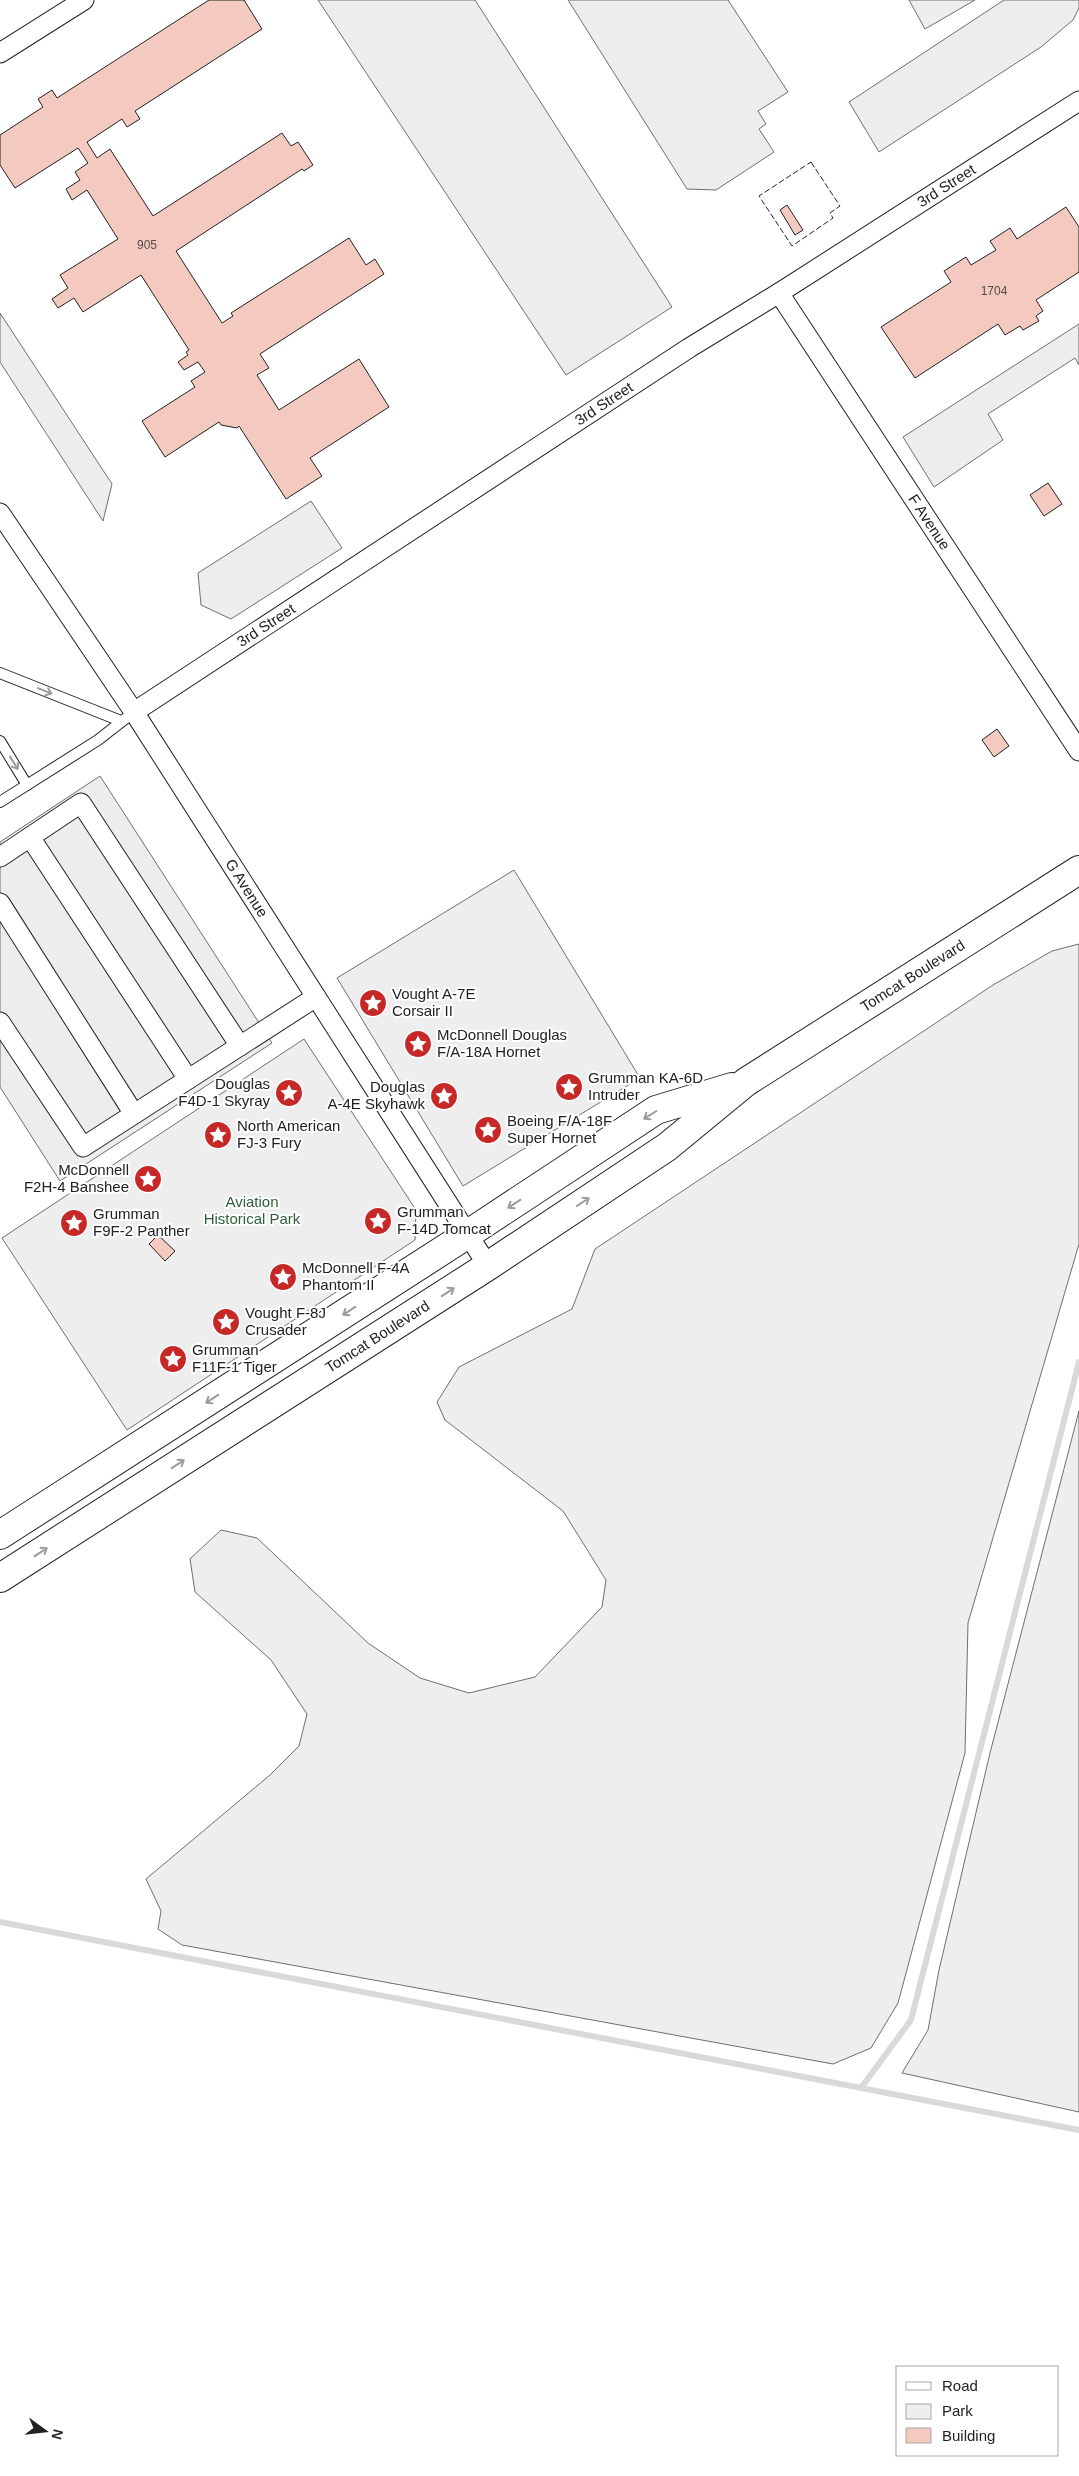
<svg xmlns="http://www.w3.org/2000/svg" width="1079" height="2476" font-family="Helvetica,sans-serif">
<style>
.green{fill:#eee;stroke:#6f6f6f}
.parking{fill:#ededed;stroke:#6f6f6f}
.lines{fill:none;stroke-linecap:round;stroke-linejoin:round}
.stream{stroke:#d9d9d9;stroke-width:6}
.building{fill:#f3c9c0;stroke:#222}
.lane-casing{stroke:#222;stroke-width:12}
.street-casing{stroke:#222;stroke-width:21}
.secondary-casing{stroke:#222;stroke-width:30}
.lane{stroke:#fff;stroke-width:10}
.street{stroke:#fff;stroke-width:19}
.secondary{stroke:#fff;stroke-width:28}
.fence{stroke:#222;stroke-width:1;stroke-dasharray:6 2.5;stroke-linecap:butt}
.oneway{stroke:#9c9c9c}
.labels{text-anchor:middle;stroke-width:4;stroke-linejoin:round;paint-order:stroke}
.number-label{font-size:12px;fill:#564c4a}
.street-label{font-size:15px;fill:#222;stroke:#fff}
.poi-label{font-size:15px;fill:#222;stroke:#fff;text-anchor:start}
.park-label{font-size:15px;fill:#2f5e38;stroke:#fff}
</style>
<rect width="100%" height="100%" fill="#fff"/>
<g class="green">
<path d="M909,0H975L925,29Z"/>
<path d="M514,870L640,1078L463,1186L337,978Z"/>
<path d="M1079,944V1244L968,1623L965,1753L898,2003L871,2048L833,2064L182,1945L158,1929L161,1911L146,1879L270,1775L299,1746L307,1714L271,1660L195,1592L190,1559L221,1530L257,1538L368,1643L420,1678L469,1693L535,1677L602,1607L606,1580L563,1511L445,1420L437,1402L459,1367L572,1309L595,1249L993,985L1052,951Z"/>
<path d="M304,1039L416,1210L415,1240L127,1430L2,1238Z"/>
<path d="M1079,1411V2112L902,2073L928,2030L939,1970L990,1753Z"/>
</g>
<g class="parking">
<path d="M318,0H475L672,307L566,375Z"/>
<path d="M568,0H728L788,92L758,111L766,124L759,129L774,152L716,190L687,189Z"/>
<path d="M1004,0H1079V8L1073,20L1041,47L879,152L849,102Z"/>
<path d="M0,313L112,484L103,521L0,362Z"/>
<path d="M1079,324V365L1075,358L988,414L1003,440L934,487L903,437Z"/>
<path d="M311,501L342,548L231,619L201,605L198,573Z"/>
<path d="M100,776L272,1043L60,1181L0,1087V842Z"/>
</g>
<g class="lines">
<g class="stream">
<path d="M0,1922L1079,2130"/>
<path d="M861,2088L911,2020L1079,1362"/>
</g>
</g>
<g class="building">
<path d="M209,0H244L262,29L135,111L140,119L127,127L122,119L87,142L97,158L110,149L153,216L282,133L291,146L298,142L313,165L304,171L302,169L176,251L222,323L233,316L231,313L349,238L366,265L375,259L384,274L260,354L269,368L257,375L279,410L359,359L389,407L310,458L322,476L286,499L239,426L237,428L221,425L219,422L165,457L142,421L195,387L191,381L205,372L198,362L184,370L178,362L188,355L186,352L189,350L141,275L83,312L74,298L58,308L52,299L68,288L60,275L118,239L87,190L72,200L66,189L80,180L75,172L88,163L78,148L15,188L0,165V135L43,107L38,99L52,90L57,98Z"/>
<path d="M787,205L803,230L795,235L780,210Z"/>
<path d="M1066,207L1079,227V272L1036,300L1043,311L1036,316L1039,321L1023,330L1020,326L1005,335L998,324L915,378L881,327L951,282L944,271L966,257L971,265L996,250L990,241L1010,228L1017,239Z"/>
<path d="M1048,483L1062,504L1044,516L1030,495Z"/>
<path d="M997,729L1009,746L994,757L982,740Z"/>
<path d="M158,1235L175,1251L165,1261L149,1244Z"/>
</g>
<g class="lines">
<g class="lane-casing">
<g id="lane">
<path d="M0,673L121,721"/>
<path d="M0,741L27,785"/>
<path d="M0,802L98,740L134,712"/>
</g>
</g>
<g class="street-casing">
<g id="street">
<path d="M0,53L84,0"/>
<path id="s1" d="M779,293L1079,751"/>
<path id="s2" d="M0,513L134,712L488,1266"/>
<path id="s3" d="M134,712L689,348L779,293L1079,101"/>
<path d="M30,837L188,1079"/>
<path d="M0,857L81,803L240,1046"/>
<path d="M0,903L134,1114"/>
<path d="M0,1022L83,1147L316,997"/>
</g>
</g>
<g class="secondary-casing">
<g id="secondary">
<path d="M0,1535L468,1234L656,1110L732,1087"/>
<path id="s4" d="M0,1578L488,1266L667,1147L746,1082L1079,870"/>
</g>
</g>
<use href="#lane" class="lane"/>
<use href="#street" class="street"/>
<use href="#secondary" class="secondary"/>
<path class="fence" d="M811,162L840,206L830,213L833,218L792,246L759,196Z"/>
</g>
<defs><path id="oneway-shaft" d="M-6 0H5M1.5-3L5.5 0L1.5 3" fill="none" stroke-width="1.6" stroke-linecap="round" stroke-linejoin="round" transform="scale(1.25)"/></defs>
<g class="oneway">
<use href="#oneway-shaft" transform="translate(45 691) rotate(22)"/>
<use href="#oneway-shaft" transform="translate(14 763) rotate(58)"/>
<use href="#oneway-shaft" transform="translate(650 1115) rotate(148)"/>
<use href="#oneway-shaft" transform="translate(583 1202) rotate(-34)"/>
<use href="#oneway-shaft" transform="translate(514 1204) rotate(147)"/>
<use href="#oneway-shaft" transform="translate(448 1292) rotate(-33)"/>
<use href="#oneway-shaft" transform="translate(349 1311) rotate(147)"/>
<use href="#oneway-shaft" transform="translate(212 1399) rotate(147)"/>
<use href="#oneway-shaft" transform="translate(178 1464) rotate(-33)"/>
<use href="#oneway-shaft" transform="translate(41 1552) rotate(-33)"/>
</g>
<defs>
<g id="sight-disc" transform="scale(1.4375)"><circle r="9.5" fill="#c62828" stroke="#fff"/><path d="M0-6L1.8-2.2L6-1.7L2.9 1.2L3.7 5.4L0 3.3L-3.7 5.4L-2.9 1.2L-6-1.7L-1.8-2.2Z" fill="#fff"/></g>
</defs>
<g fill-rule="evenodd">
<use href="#sight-disc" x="373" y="1003"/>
<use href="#sight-disc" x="418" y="1044"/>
<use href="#sight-disc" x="569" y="1087"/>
<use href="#sight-disc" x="289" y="1093"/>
<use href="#sight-disc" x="444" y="1096"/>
<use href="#sight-disc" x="488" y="1130"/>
<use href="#sight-disc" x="218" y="1135"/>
<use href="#sight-disc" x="148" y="1179"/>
<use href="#sight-disc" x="378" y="1221"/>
<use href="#sight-disc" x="74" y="1223"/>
<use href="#sight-disc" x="283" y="1277"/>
<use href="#sight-disc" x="226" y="1322"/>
<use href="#sight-disc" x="173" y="1359"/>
</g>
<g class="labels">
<g class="number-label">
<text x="147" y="249">905</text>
<text x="994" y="295">1704</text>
</g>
<g class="street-label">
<text dy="5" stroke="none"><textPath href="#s3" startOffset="968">3rd Street</textPath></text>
<text dy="5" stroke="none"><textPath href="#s3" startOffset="562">3rd Street</textPath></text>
<text dy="5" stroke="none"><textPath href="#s1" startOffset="274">F Avenue</textPath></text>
<text dy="5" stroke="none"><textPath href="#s3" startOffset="158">3rd Street</textPath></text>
<text dy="5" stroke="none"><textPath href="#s2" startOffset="449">G Avenue</textPath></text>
<text dy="5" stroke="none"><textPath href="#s4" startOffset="1094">Tomcat Boulevard</textPath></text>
<text dy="5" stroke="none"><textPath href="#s4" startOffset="448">Tomcat Boulevard</textPath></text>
</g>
<g class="poi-label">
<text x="392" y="999">Vought A-7E<tspan x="392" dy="17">Corsair II</tspan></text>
<text x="437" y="1040">McDonnell Douglas<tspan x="437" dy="17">F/A-18A Hornet</tspan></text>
<text x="588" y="1083">Grumman KA-6D<tspan x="588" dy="17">Intruder</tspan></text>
<text x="270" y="1089" text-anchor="end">Douglas<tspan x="270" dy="17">F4D-1 Skyray</tspan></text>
<text x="425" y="1092" text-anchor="end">Douglas<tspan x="425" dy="17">A-4E Skyhawk</tspan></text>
<text x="507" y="1126">Boeing F/A-18F<tspan x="507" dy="17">Super Hornet</tspan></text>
<text x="237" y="1131">North American<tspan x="237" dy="17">FJ-3 Fury</tspan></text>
<text x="129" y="1175" text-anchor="end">McDonnell<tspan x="129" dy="17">F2H-4 Banshee</tspan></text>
<text x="397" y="1217">Grumman<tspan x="397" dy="17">F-14D Tomcat</tspan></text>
<text x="93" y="1219">Grumman<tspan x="93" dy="17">F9F-2 Panther</tspan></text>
<text x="302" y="1273">McDonnell F-4A<tspan x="302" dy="17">Phantom II</tspan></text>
<text x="245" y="1318">Vought F-8J<tspan x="245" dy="17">Crusader</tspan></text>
<text x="192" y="1355">Grumman<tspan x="192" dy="17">F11F-1 Tiger</tspan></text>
</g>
<g class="park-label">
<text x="252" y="1207">Aviation<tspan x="252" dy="17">Historical Park</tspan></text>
</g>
</g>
<rect x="896" y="2366" width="162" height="90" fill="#ffffff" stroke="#a7a7a7"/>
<rect x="906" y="2382" width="25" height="8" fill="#ffffff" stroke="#a7a7a7"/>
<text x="942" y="2391" font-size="15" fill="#222222">Road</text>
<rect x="906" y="2404" width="25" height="15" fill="#eeeeee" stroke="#a7a7a7"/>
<text x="942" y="2416" font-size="15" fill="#222222">Park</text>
<rect x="906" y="2428" width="25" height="15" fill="#f3c9c0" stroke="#a7a7a7"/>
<text x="942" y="2441" font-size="15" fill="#222222">Building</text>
<g transform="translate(45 2431) rotate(105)" stroke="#ffffff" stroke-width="4" paint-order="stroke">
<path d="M0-4L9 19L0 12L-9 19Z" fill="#222222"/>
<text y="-8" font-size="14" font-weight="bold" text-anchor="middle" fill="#222222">N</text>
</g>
</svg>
